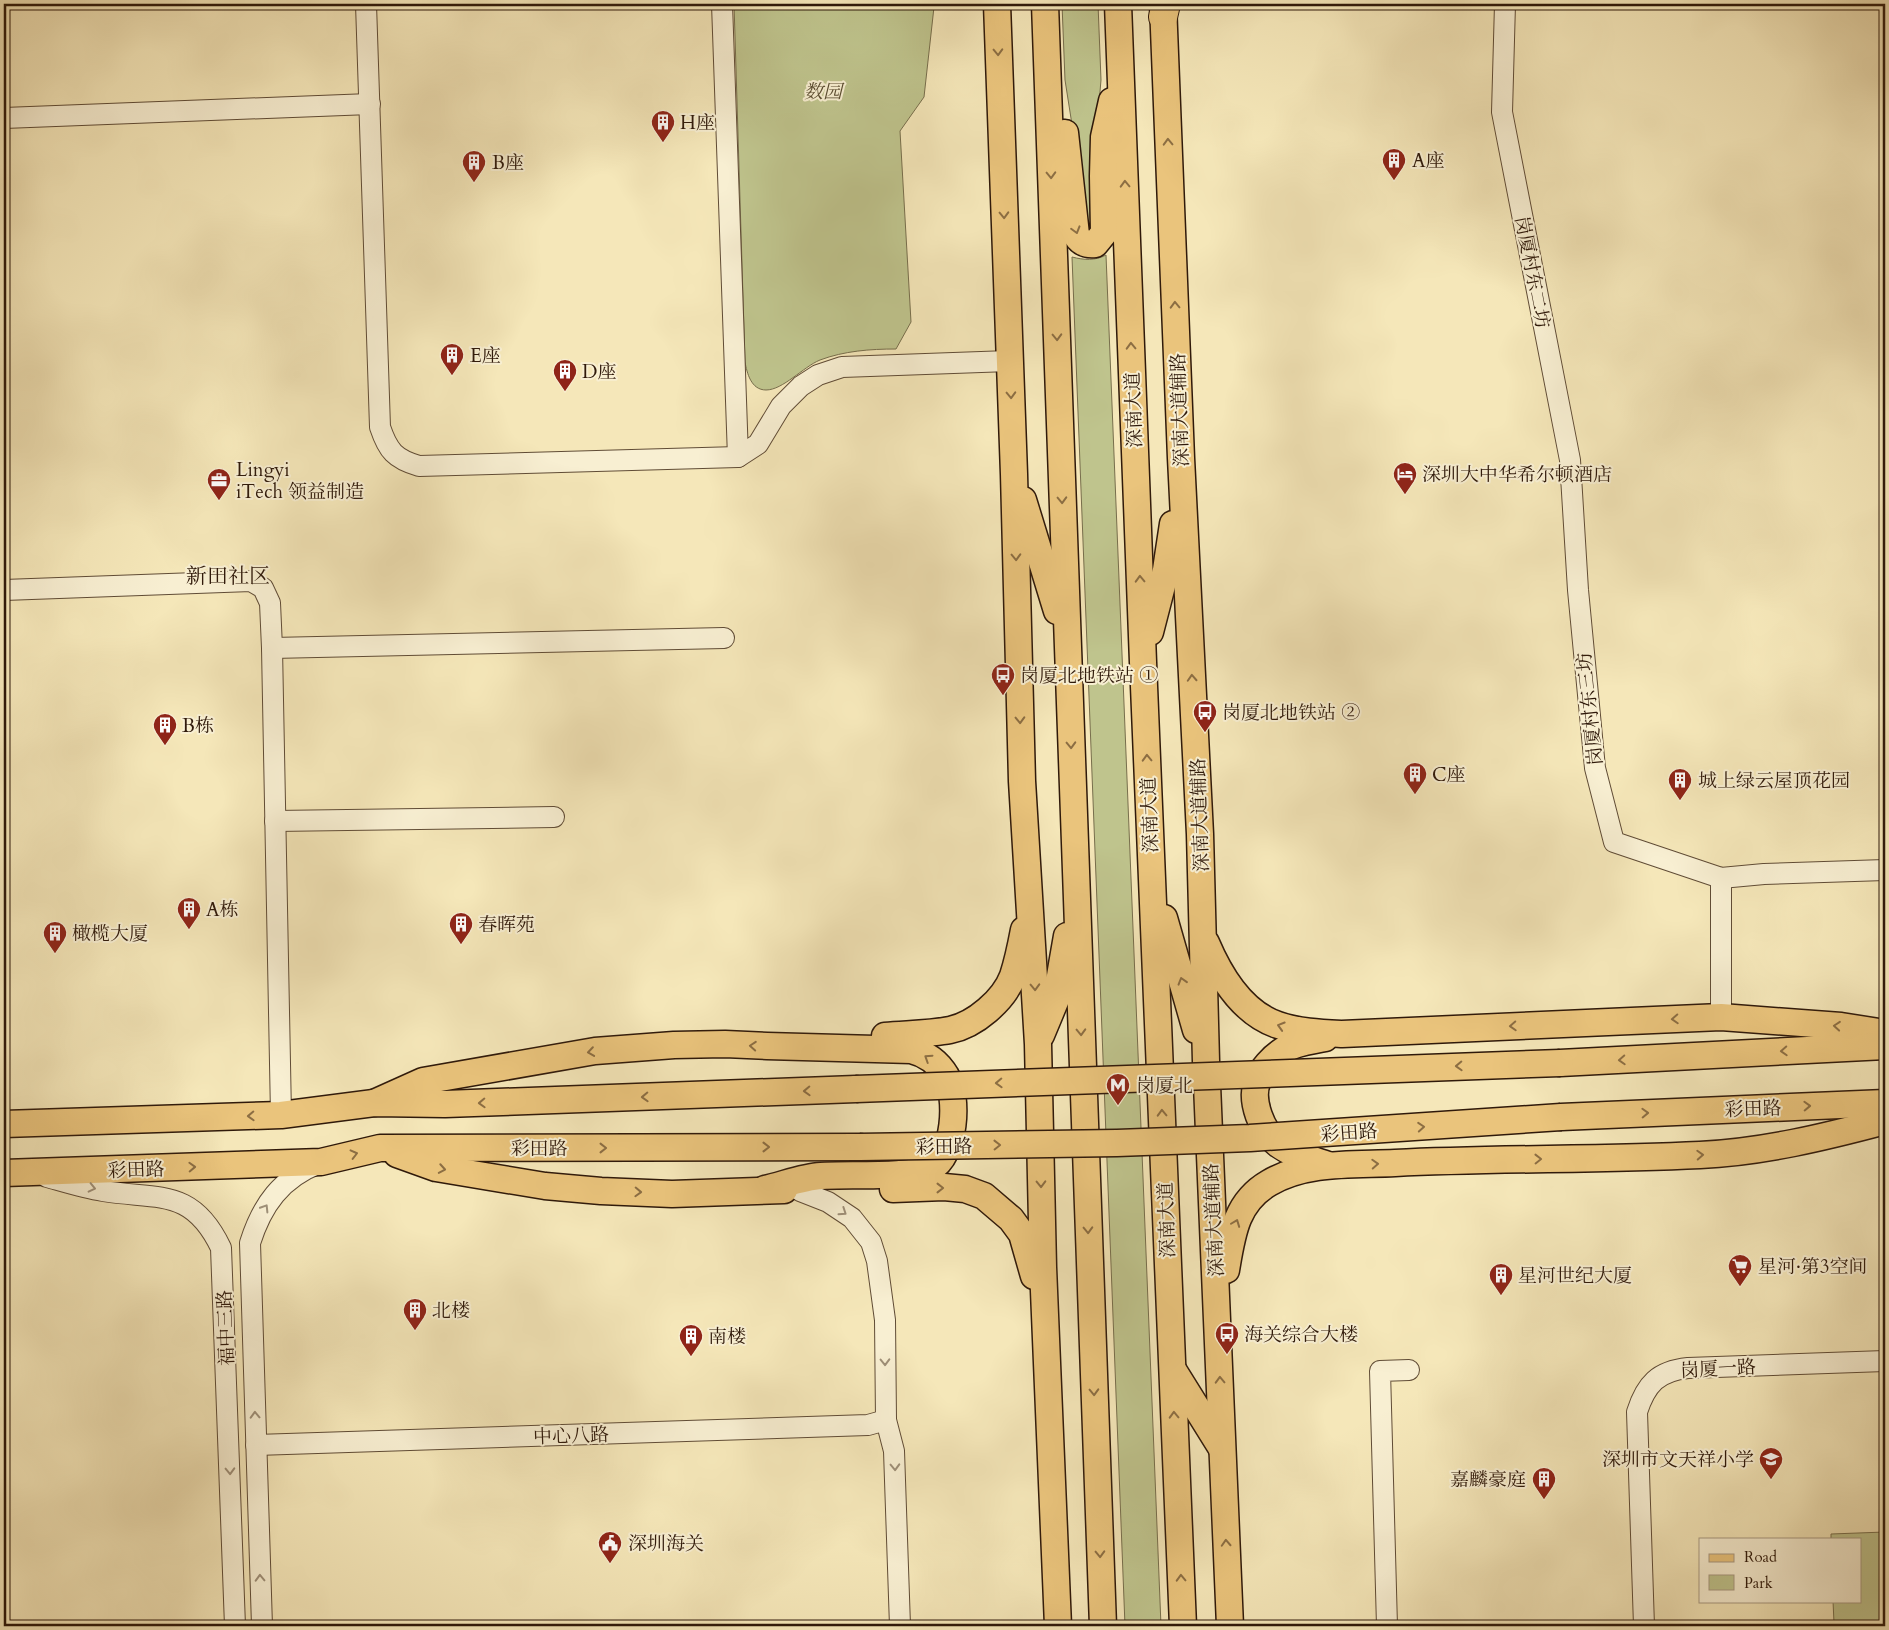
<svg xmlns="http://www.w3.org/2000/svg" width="1889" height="1630" font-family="Cardo,'Noto Serif SC',serif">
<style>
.green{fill:#bfc48d;stroke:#776e4c}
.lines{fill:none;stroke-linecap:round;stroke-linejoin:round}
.minor-casing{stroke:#604c36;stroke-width:22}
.major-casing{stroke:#2f190a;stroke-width:29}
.highway-casing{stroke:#2f190a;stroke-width:30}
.minor{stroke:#f8efd2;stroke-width:20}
.major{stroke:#eac47c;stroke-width:26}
.highway{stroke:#eac47c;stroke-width:28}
.major-bridge-casing{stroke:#2f190a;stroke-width:29;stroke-linecap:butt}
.major-bridge{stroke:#eac47c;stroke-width:26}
.oneway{stroke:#8c6e43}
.oneway2{stroke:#9e8f78}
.labels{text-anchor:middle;stroke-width:4;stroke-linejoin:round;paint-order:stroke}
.park-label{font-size:19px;font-style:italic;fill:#5a4c31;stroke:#f8efd2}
.poi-label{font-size:19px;fill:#2f190a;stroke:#f8efd2;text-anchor:start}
.street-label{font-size:19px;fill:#2f190a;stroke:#f8efd2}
.quarter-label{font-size:21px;fill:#2f190a;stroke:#f8efd2}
</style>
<rect width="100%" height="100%" fill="#f5e7b9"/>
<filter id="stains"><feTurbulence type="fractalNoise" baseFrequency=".004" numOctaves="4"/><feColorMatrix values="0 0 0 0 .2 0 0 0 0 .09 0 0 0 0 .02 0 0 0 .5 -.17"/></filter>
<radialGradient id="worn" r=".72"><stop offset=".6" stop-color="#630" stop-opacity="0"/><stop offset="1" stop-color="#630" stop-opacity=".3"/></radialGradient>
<g class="green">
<path d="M734,4H933L934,7L924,97L900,131L911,322L896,349C870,349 844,351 820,360C803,367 783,390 766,390C751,390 747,373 745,362Z"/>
<path d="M1062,4H1098L1101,80L1097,126L1096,222L1089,233L1065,80Z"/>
<path d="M1106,255L1161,1626H1125L1072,257C1084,260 1095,261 1106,255Z"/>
<path d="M1885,1532V1621L1834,1623L1833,1601H1860V1539H1831V1534Z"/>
</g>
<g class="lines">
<g class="minor-casing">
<g id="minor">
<path d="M366,4L380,427C388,451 395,459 419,466L738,457L758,444L781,406L801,386L818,375L842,367L1009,361"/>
<path d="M722,4L738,457"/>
<path d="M1505,4L1502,112L1570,460L1578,590L1595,768L1614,842L1721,878L1764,874L1885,870"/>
<path d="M4,118L370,104"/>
<path d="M4,590L251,581L263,588L270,603L272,648L281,1115"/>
<path d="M272,648L724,638"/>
<path d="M275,821L554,817"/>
<path d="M1721,878V1017"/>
<path d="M47,1177C65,1182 84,1188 103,1191C158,1200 192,1187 221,1248L235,1626"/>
<path d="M800,1191L828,1202L852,1218L871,1242L877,1261L885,1320L886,1420L894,1451L900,1626"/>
<path d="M256,1445L868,1425L886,1420"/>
<path d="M262,1626L250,1243C262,1205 281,1178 320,1163"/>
<path d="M1387,1626L1380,1371L1409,1370"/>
<path d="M1644,1626L1637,1412C1646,1384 1658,1371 1688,1368L1885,1361"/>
</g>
</g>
<g class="major-casing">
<g id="major">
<path d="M997,4L1014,474L1022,781L1038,1044L1043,1267L1058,1626"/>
<path d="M1045,4L1103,1626"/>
<path d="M1118,4L1143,662L1183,1626"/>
<path d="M1163,4L1181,458L1200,834L1206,1061L1230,1626"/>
<path d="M1065,133L1076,235C1081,243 1086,245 1095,244L1104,233L1103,176L1104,137L1112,101"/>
<path d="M1023,500L1057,611"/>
<path d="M1150,632L1166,570L1173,524"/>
<path d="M1164,918L1196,1030"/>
<path d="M1206,943C1220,976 1242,1013 1278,1025C1298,1032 1321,1033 1342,1034L1721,1017L1841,1026L1885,1033"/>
<path d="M1041,1035L1056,999L1067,936"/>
<path d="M885,1036C906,1034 929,1034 950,1030C975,1025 1004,1000 1013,976C1018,961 1021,946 1024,930"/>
<path d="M1325,1038C1311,1041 1295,1042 1284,1050C1273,1057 1261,1069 1257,1082C1250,1101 1262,1132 1278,1144C1293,1155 1310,1159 1328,1165"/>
<path d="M1560,1063L1885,1046"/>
<path d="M374,1103L423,1081L595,1051L674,1045L725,1044L767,1046L911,1050C927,1054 938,1062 946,1076C959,1097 955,1156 931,1168C910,1178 847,1174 821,1176C803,1177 783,1185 765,1189"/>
<path d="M1561,1117L1885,1103"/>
<path d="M4,1124L281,1115L374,1103L445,1104L856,1089"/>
<path d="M397,1154L436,1168L545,1186L601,1191L672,1194L784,1190"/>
<path d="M4,1173L321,1162L380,1148L860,1147"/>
<path d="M893,1189L944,1187L965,1189L984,1196L1011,1219L1022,1234L1034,1276"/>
<path d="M1226,1270C1232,1234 1236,1202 1269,1183C1306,1161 1354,1165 1395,1163C1497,1158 1599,1160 1700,1155C1763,1152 1825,1137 1885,1121"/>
<path d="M1173,1370L1221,1447"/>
</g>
</g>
<g class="highway-casing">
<path id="highway" d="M1163,17L1166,4"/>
</g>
<use href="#minor" class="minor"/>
<use href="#major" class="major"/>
<use href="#highway" class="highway"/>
<g class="major-bridge-casing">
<g id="major-bridge">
<path d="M856,1089L1560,1063"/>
<path d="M860,1147L1117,1143L1250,1138L1561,1117"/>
</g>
</g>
<use href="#major-bridge" class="major-bridge"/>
</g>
<defs><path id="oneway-chevron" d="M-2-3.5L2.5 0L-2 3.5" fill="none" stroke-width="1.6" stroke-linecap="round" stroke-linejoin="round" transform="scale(1.25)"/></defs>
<g class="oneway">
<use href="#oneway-chevron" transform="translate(998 52) rotate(88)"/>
<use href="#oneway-chevron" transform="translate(1168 142) rotate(-92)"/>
<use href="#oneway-chevron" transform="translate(1051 175) rotate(88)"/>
<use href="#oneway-chevron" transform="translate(1125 184) rotate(-92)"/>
<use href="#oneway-chevron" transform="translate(1004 215) rotate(88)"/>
<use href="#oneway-chevron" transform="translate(1076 230) rotate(74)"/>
<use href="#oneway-chevron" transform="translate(1175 305) rotate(-92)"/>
<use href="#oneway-chevron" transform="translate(1057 337) rotate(88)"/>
<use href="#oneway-chevron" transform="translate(1131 346) rotate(-92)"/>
<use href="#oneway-chevron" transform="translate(1011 395) rotate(88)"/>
<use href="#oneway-chevron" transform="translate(1062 500) rotate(88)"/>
<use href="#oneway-chevron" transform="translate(1016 557) rotate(88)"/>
<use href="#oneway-chevron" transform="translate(1140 579) rotate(-92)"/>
<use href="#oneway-chevron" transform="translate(1192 678) rotate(-93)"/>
<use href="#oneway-chevron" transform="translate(1020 720) rotate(88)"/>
<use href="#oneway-chevron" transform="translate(1071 745) rotate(88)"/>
<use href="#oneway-chevron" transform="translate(1147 758) rotate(-92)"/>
<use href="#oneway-chevron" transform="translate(1182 981) rotate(-107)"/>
<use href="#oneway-chevron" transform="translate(1035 987) rotate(88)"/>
<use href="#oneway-chevron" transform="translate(1675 1019) rotate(177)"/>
<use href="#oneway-chevron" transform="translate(1281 1026) rotate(-163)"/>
<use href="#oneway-chevron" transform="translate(1513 1026) rotate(177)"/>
<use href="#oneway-chevron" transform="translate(1837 1026) rotate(-175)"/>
<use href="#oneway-chevron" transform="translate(1081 1032) rotate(88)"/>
<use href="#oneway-chevron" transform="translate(753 1046) rotate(-176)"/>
<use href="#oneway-chevron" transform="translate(1784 1051) rotate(177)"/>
<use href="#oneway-chevron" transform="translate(591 1052) rotate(172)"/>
<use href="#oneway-chevron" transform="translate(928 1058) rotate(-147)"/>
<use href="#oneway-chevron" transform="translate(1622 1060) rotate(177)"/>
<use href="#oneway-chevron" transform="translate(1459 1066) rotate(178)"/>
<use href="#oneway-chevron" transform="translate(999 1083) rotate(178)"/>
<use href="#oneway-chevron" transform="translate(807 1091) rotate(178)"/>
<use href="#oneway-chevron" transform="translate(645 1097) rotate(178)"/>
<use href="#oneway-chevron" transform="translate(482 1103) rotate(178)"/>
<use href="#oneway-chevron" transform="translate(1807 1106) rotate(-2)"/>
<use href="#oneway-chevron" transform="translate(1162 1113) rotate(-92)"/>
<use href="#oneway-chevron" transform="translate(1645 1113) rotate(-2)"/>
<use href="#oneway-chevron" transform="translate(251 1116) rotate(178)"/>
<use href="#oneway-chevron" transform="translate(1421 1127) rotate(-4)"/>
<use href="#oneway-chevron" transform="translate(997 1145) rotate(-1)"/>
<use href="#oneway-chevron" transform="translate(766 1147)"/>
<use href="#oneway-chevron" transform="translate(603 1148)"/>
<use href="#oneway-chevron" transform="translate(354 1154) rotate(-14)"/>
<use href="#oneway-chevron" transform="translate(1700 1155) rotate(-3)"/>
<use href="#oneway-chevron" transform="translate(1538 1159) rotate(-1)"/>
<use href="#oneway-chevron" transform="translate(1375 1164) rotate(-3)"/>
<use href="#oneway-chevron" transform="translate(192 1167) rotate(-2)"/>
<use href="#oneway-chevron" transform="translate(442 1169) rotate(10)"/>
<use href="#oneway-chevron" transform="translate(1041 1184) rotate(89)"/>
<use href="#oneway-chevron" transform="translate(940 1188)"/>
<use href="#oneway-chevron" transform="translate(638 1192) rotate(2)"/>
<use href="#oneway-chevron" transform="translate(1236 1223) rotate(-69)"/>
<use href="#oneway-chevron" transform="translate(1088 1230) rotate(88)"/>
<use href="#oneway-chevron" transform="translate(1220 1380) rotate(-92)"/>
<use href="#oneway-chevron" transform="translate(1094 1392) rotate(88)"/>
<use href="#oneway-chevron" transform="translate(1174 1415) rotate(-92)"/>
<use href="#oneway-chevron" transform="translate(1226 1543) rotate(-93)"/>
<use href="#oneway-chevron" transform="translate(1100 1554) rotate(88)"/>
<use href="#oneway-chevron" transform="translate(1181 1578) rotate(-92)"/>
</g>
<g class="oneway2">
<use href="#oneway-chevron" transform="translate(92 1188) rotate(13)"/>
<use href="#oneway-chevron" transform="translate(265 1208) rotate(-58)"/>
<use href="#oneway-chevron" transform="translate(843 1212) rotate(34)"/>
<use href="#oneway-chevron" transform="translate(885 1362) rotate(89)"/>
<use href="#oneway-chevron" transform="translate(255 1415) rotate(-92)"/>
<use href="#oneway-chevron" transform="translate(895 1467) rotate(88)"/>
<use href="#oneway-chevron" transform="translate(230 1471) rotate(88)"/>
<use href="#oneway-chevron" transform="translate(260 1578) rotate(-92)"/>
</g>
<defs>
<g id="building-pin" transform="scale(1.25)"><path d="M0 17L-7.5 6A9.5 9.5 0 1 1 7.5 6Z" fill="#8f2418" stroke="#f8efd2"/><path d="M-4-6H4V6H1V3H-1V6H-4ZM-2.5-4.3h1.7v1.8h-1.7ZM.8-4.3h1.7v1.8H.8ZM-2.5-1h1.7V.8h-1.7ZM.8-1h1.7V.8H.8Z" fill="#fff"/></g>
<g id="hotel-pin" transform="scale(1.25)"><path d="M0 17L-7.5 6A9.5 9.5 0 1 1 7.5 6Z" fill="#8f2418" stroke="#f8efd2"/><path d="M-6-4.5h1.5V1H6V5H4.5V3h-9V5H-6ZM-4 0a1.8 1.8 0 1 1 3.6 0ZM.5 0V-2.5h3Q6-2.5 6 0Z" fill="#fff"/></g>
<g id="office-pin" transform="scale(1.25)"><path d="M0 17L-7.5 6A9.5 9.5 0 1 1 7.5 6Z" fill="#8f2418" stroke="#f8efd2"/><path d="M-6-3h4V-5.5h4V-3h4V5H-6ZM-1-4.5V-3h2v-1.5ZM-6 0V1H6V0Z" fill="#fff"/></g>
<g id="bus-pin" transform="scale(1.25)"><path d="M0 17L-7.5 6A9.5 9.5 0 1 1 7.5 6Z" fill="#8f2418" stroke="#f8efd2"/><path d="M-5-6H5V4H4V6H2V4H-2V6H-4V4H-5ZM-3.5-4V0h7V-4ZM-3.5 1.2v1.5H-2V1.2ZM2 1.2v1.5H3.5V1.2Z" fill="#fff"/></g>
<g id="metro-pin" transform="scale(1.25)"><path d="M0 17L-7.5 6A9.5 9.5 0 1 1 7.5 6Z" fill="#8f2418" stroke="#f8efd2"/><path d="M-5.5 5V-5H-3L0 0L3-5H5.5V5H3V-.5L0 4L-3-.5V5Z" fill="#fff"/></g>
<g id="supermarket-pin" transform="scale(1.25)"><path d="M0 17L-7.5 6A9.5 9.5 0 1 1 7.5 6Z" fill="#8f2418" stroke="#f8efd2"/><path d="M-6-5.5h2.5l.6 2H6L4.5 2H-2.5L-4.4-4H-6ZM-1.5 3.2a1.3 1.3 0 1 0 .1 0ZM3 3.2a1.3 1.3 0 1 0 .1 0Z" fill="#fff"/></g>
<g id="school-pin" transform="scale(1.25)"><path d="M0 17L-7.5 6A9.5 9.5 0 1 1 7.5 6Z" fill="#8f2418" stroke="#f8efd2"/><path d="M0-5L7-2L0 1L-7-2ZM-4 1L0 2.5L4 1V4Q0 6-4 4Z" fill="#fff"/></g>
<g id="civic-pin" transform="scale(1.25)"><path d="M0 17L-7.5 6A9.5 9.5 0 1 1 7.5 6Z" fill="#8f2418" stroke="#f8efd2"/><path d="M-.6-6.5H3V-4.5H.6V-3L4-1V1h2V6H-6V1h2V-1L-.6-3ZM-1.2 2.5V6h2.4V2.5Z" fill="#fff"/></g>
</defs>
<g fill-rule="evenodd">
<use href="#building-pin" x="663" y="122"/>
<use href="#building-pin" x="1394" y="160"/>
<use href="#building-pin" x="474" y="162"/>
<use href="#building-pin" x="452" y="355"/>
<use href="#building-pin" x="565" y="371"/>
<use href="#hotel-pin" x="1405" y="474"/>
<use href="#office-pin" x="219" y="480"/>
<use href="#bus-pin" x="1003" y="675"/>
<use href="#bus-pin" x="1205" y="712"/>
<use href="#building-pin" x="165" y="725"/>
<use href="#building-pin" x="1415" y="774"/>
<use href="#building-pin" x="1680" y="780"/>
<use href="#building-pin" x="189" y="909"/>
<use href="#building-pin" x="461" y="924"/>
<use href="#building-pin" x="55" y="933"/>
<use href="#metro-pin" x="1118" y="1085"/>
<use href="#supermarket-pin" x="1740" y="1266"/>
<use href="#building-pin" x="1501" y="1275"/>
<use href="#building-pin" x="415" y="1310"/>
<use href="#bus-pin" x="1227" y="1334"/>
<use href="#building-pin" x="691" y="1336"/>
<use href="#school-pin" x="1771" y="1459"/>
<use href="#building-pin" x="1544" y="1479"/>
<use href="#civic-pin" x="610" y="1543"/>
</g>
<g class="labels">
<g class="park-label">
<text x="823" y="98">数园</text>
</g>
<g class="poi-label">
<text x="680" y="129">H座</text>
<text x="1412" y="167">A座</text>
<text x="492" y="169">B座</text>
<text x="470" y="362">E座</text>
<text x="582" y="378">D座</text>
<text x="236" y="476">Lingyi<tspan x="236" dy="22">iTech 领益制造</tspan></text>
<text x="1422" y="481">深圳大中华希尔顿酒店</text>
<text x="1020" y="682">岗厦北地铁站 ①</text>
<text x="1222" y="719">岗厦北地铁站 ②</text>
<text x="182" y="732">B栋</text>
<text x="1432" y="781">C座</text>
<text x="1698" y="787">城上绿云屋顶花园</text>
<text x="206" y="916">A栋</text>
<text x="478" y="931">春晖苑</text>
<text x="72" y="940">橄榄大厦</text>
<text x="1136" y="1092">岗厦北</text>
<text x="1758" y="1273">星河·第3空间</text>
<text x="1518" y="1282">星河世纪大厦</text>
<text x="432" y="1317">北楼</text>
<text x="1244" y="1341">海关综合大楼</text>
<text x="708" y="1343">南楼</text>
<text x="1754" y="1466" text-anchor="end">深圳市文天祥小学</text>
<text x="1526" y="1486" text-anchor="end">嘉麟豪庭</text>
<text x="628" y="1550">深圳海关</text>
</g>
<g class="street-label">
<text transform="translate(1533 272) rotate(79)" y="7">岗厦村东二坊</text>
<text transform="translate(1133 410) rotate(-92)" y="7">深南大道</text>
<text transform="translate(1179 410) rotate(-92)" y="7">深南大道辅路</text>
<text transform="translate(1589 709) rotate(-96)" y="7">岗厦村东三坊</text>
<text transform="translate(1149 815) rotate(-92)" y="7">深南大道</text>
<text transform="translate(1199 815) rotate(-92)" y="7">深南大道辅路</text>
<text transform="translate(1753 1108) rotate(-2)" y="7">彩田路</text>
<text transform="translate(1349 1132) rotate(-4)" y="7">彩田路</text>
<text transform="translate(944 1146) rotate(-1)" y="7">彩田路</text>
<text x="539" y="1155">彩田路</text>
<text transform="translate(136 1169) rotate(-2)" y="7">彩田路</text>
<text transform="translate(1166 1220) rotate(-92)" y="7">深南大道</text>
<text transform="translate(1213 1220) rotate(-93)" y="7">深南大道辅路</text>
<text transform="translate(225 1328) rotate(-92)" y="7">福中三路</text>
<text transform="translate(1718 1368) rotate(-3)" y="7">岗厦一路</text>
<text transform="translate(571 1435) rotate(-2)" y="7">中心八路</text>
</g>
<g class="quarter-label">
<text x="228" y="583">新田社区</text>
</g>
</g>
<rect width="1889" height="1630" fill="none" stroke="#f5e7b9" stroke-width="20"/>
<rect x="5" y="5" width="1879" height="1620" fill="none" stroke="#2f190a" stroke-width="2.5"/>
<rect x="10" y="10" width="1869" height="1610" fill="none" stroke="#2f190a"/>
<rect x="1699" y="1538" width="162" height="65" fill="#f8efd2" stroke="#a89982"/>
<rect x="1709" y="1554" width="25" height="8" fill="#eac47c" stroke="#a89982"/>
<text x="1744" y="1562" font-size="15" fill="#2f190a">Road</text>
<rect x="1709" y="1575" width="25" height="15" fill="#bfc48d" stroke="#a89982"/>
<text x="1744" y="1588" font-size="15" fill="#2f190a">Park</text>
<rect width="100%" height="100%" filter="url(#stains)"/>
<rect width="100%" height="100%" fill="url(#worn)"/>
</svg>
